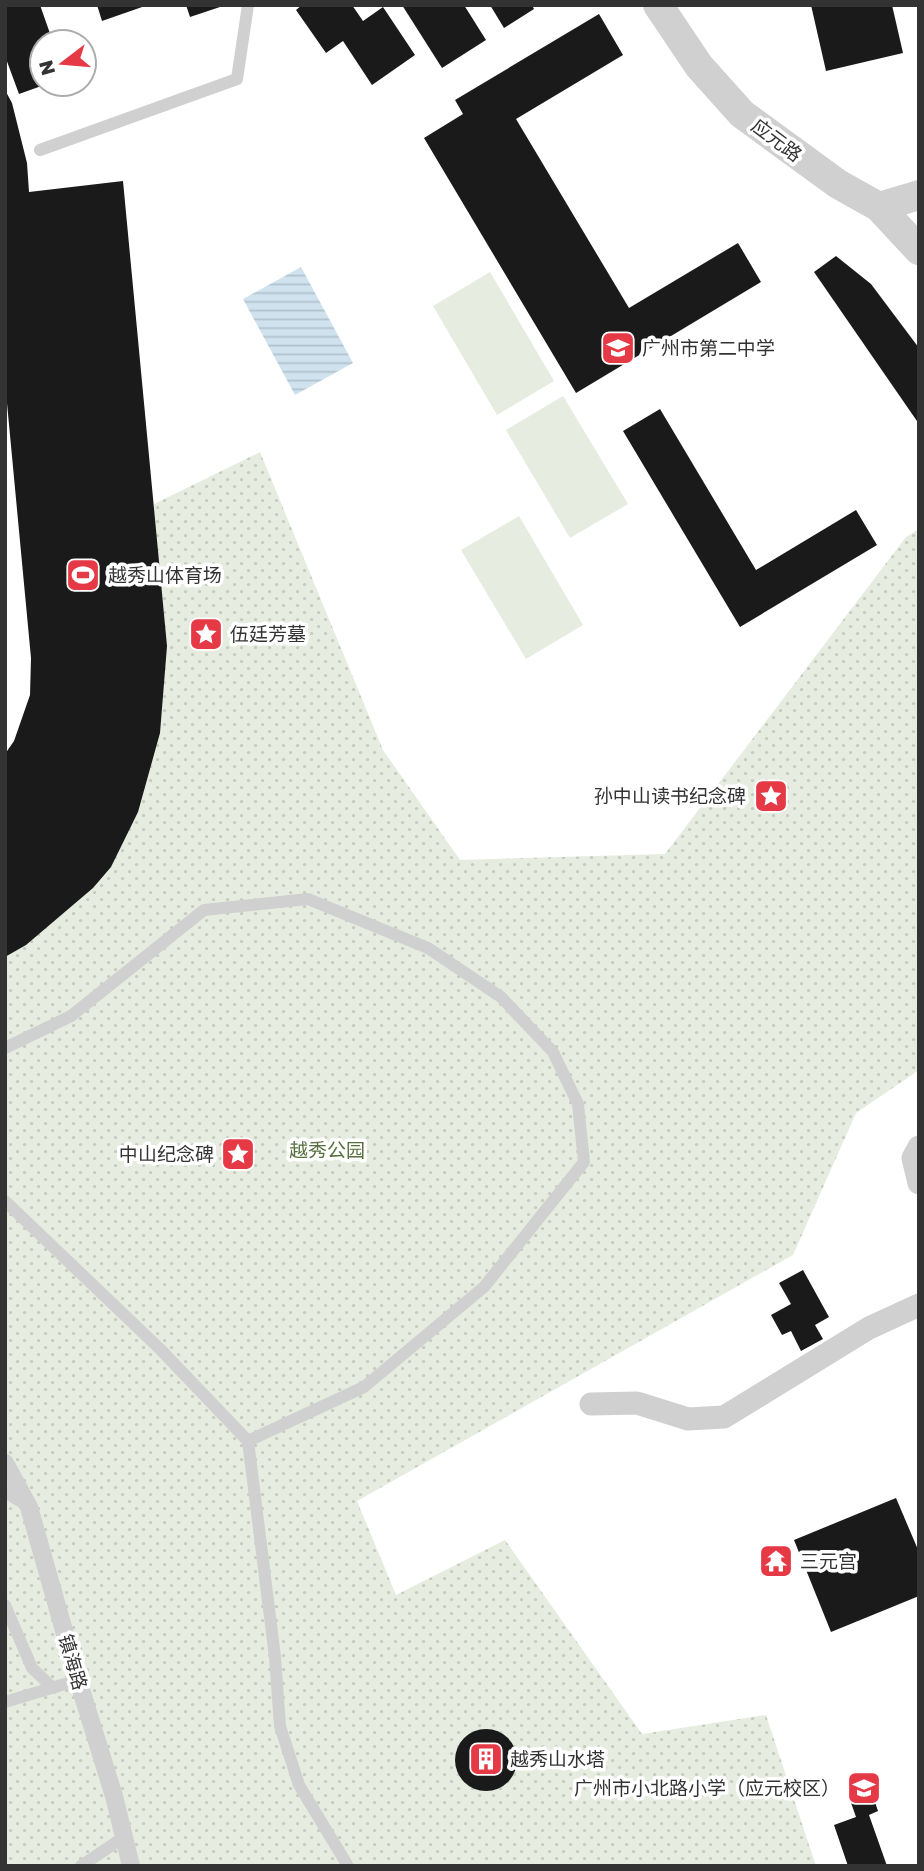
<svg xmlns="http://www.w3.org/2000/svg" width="924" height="1871" font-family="'Golos Text','Noto Sans SC',sans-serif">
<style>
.park{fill:url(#park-dots)}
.pitch{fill:#e6ecdf}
.water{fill:url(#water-rules)}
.building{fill:#1a1a1a}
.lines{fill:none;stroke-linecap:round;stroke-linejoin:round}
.service{stroke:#d0d0d0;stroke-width:12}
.pedestrian{stroke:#d0d0d0;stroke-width:18}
.minor{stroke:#d0d0d0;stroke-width:23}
.tertiary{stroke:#d0d0d0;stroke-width:30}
.labels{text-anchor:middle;stroke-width:7;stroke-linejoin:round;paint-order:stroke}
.street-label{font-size:19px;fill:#333;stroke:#fff}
.poi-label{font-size:19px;fill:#333;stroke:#fff;text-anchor:start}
.park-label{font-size:19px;fill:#56703f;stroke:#fff}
</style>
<defs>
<pattern id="park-dots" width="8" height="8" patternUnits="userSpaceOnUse" patternTransform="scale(1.75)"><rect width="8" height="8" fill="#e6ecdf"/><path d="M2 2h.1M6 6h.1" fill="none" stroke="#c6cbc0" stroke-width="1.8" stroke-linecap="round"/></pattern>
<pattern id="water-rules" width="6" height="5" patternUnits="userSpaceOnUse" patternTransform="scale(1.75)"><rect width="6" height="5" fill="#cfe2ee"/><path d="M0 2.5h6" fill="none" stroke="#b2c2cd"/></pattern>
</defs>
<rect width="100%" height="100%" fill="#fff"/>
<path class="park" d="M260,452L383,750L460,860L665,854L906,537L919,529V1070L856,1113L793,1255L357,1501L396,1595L505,1540L642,1734L766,1715L816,1866H5V957L26,945L154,504Z"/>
<g class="pitch">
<path d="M490,272L554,381L497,415L433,306Z"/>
<path d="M563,396L628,504L570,538L506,430Z"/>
<path d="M519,516L583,625L526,659L461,550Z"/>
</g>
<path class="water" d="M301,267L353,363L295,395L243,299Z"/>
<g class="building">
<path d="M5,5H40L53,42H42V84H47L19,94L5,56Z"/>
<path d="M97,5H145V6L102,21Z"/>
<path d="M186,5H223V6L190,17Z"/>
<path d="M302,5H352L363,21L383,7L415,55L372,85L343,41L326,53L296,10Z"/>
<path d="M402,5H464L486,40L442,68Z"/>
<path d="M490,5H532L534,9L504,28Z"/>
<path d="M811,5H892L903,53L826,71Z"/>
<path d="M599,14L623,55L516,119L629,308L738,243L761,282L576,393L424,138L463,114L455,100Z"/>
<path d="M5,90L12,103L27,163L29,192L123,181L167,646L160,733L138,812L111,867L93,888L26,945L5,957V754L14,741L30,695L31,658L5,382Z"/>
<path d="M836,256L871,284L919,348V424L814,272Z"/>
<path d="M660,409L756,570L856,510L877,545L740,627L623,431Z"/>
<path d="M803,1270L829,1317L815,1325L823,1339L801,1351L791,1331L782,1335L771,1315L791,1304L779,1283Z"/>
<path d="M896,1498L919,1552V1596L831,1632L794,1540Z"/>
<circle cx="486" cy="1760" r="31"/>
<path d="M871,1790L878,1811L869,1815L887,1866H848L834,1825L856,1817L849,1797Z"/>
</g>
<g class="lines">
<g class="service">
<path d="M40,150L237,79L248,5"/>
<path d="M5,1048L71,1016L204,910L308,899L428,948L501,997L553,1052L578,1104L584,1162L484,1287L364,1387L248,1441"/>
<path d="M5,1201L160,1349L248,1441L275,1657L280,1726L299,1785L348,1866"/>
<path d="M5,1492L26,1505"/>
<path d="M5,1605L32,1668L53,1688"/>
<path d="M5,1702L78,1680"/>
<path d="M81,1866L124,1837"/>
</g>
<path class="pedestrian" d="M5,1463L29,1507L78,1680L114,1796L131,1866"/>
<g class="minor">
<path d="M919,1147L913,1158L919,1183"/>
<path d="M591,1404L637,1403L688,1419L724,1417L869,1328L919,1305"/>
</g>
<g class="tertiary">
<path d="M658,5L699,66L742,114L838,184L879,207L919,250"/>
<path d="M879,207L919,195"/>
</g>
</g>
<defs>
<g id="school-square" transform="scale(1.75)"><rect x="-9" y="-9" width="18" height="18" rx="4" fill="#e63946" stroke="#fff"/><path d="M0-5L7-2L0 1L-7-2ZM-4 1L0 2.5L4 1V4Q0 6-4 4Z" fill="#fff"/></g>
<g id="stadium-square" transform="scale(1.75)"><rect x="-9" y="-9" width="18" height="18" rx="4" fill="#e63946" stroke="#fff"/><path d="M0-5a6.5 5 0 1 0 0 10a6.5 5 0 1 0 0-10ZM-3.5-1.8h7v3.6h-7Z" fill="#fff"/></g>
<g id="sight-square" transform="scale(1.75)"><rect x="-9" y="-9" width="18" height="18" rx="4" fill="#e63946" stroke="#fff"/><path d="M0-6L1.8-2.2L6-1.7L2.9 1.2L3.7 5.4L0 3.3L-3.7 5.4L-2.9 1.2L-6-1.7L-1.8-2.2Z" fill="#fff"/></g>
<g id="temple-square" transform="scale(1.75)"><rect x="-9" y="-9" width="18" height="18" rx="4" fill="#e63946" stroke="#fff"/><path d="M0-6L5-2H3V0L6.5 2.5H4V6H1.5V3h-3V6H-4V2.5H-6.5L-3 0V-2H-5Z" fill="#fff"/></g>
<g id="building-square" transform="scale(1.75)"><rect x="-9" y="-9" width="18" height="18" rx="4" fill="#e63946" stroke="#fff"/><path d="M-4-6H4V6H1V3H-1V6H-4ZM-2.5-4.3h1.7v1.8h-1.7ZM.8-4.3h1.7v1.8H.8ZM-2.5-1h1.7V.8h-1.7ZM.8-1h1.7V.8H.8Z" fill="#fff"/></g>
</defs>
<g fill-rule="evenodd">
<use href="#school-square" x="618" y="348"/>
<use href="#stadium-square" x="83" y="575"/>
<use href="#sight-square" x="206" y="634"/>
<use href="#sight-square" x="771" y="796"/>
<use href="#sight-square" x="238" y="1154"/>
<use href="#temple-square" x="776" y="1561"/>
<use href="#building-square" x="486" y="1759"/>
<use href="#school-square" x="864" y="1788"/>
</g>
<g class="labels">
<g class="street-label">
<text transform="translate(777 140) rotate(37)" y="7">应元路</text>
<text transform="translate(73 1662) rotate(74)" y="7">镇海路</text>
</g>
<g class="poi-label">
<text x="642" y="355">广州市第二中学</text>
<text x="108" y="582">越秀山体育场</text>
<text x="230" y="641">伍廷芳墓</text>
<text x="746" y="803" text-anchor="end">孙中山读书纪念碑</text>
<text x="214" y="1161" text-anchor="end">中山纪念碑</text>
<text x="800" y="1568">三元宫</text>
<text x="510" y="1766">越秀山水塔</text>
<text x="840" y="1795" text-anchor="end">广州市小北路小学（应元校区）</text>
</g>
<g class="park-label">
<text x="327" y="1157">越秀公园</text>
</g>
</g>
<rect width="924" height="1871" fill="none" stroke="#333333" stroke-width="14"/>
<g transform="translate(63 63) rotate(254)"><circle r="33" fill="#ffffff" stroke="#adadad" stroke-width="2"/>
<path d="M0-5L12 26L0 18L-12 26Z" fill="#e63946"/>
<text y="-10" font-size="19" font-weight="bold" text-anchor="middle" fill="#333333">N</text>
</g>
</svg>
